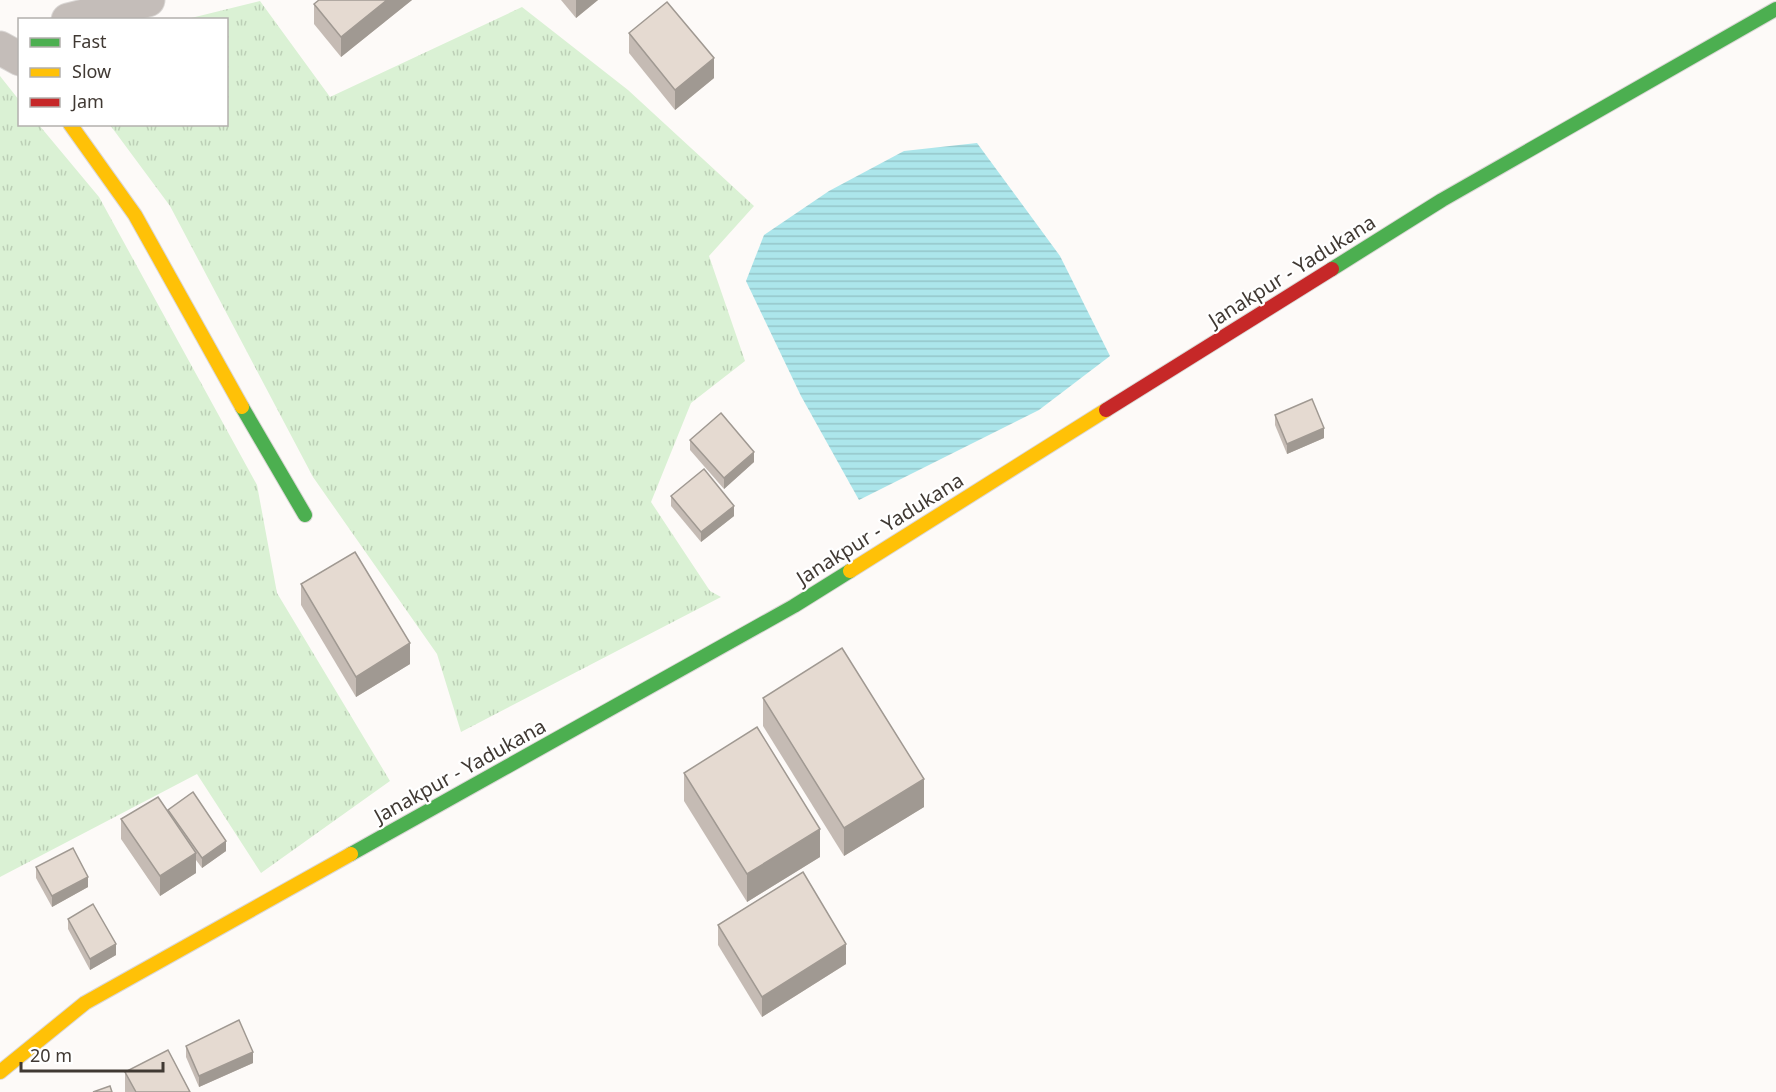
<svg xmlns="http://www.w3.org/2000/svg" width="1776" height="1092" font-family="'Noto Sans',sans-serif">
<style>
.grass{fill:url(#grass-tufts)}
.water{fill:url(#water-rules)}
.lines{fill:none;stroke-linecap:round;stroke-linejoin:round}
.street-casing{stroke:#dad7d5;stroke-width:35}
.fast-casing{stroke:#dad7d5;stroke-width:16}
.slow-casing{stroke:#dad7d5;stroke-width:16}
.jam-casing{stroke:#dad7d5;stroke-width:16}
.street{stroke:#c4bdb9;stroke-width:33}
.fast{stroke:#4caf50;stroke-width:14}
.slow{stroke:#ffc107;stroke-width:14}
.jam{stroke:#c62828;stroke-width:14}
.wall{fill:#c5bbb4}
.shaded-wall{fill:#a09992}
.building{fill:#e5dad1;stroke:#a09992;stroke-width:1.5}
.labels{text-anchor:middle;stroke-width:4.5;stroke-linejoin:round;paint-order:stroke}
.street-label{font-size:20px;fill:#403933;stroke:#fff}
</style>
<defs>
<pattern id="grass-tufts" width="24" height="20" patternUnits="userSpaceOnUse" patternTransform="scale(1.5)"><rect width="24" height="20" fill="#daf1d4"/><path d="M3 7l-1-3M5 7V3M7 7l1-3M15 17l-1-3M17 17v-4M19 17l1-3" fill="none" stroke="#bccfb6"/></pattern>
<pattern id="water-rules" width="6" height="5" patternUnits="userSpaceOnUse" patternTransform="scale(1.5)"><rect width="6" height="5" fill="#ace6eb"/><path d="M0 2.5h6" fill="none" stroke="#95c6ca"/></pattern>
</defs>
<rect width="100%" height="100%" fill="#fdfaf8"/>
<g class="grass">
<path d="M260,1L330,97L522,7L628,90L754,206L709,256L745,361L691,403L651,502L710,591L721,597L461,732L437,654L313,477L170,206L110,125L226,124V20L187,19Z"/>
<path d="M0,76L19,100L20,124L39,125L99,197L257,485L277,593L390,781L261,873L197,774L0,877Z"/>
</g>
<path class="water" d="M977,143L1060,256L1110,356L1039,410L859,500L801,396L746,281L764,235L829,191L904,151Z"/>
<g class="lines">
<g class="street-casing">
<g id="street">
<path d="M68,20L148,0"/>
<path d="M0,48L20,59"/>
</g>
</g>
<g class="fast-casing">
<g id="fast">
<path d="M1332,269L1442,200L1776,9"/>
<path d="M242,407L305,515"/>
<path d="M351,854L794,606L850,571"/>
</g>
</g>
<g class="slow-casing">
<g id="slow">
<path d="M70,124L135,215L242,407"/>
<path d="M850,571L1106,410"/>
<path d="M0,1072L85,1003L351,854"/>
</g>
</g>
<g class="jam-casing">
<path id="jam" d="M1106,410L1332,269"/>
</g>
<use href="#street" class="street"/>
<use href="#fast" class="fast"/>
<use href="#slow" class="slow"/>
<use href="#jam" class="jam"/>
</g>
<g class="wall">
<path d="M319,0H412L341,57L314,24V4Z"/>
<path d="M561,0H598L576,18Z"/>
<path d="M629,33L714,78L675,110L629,53Z"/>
<path d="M1275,415L1324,438L1287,454L1275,425Z"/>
<path d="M690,440L754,462L724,489L690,450Z"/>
<path d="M671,496L734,516L701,542L671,506Z"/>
<path d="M301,584L410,664L356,697L301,605Z"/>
<path d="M763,698L924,807L844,856L763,726Z"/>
<path d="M684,773L820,857L747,902L684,801Z"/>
<path d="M168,810L226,851L202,868L196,860V873L160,896L121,839V819L168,813Z"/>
<path d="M36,867L88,887L52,907L36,878Z"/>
<path d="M68,919L116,955L90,970L68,929Z"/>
<path d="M718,925L846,964L762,1017L718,945Z"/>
<path d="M186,1046L253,1063L199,1087L186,1057Z"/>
<path d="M125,1072L190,1092H125Z"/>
</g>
<g class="shaded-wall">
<path d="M387,0H412L341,57V37Z"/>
<path d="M576,0H598L576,18Z"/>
<path d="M714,58V78L675,110V90Z"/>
<path d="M1324,428V438L1287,454V444Z"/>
<path d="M754,452V462L724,489V478Z"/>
<path d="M734,506V516L701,542V532Z"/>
<path d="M410,643V664L356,697V677Z"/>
<path d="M924,779V807L844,856V828Z"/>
<path d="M820,829V857L747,902V874Z"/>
<path d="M226,841V851L202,868V858Z"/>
<path d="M196,853V873L160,896V876Z"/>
<path d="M88,877V887L52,907V896Z"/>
<path d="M116,944V955L90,970V959Z"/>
<path d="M846,944V964L762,1017V997Z"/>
<path d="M253,1052V1063L199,1087V1076Z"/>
</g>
<g class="building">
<path d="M319,0H387L341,37L314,4Z"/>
<path d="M667,2L714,58L675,90L629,33Z"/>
<path d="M1312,399L1324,428L1287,444L1275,415Z"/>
<path d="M721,413L754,452L724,478L690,440Z"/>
<path d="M704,469L734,506L701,532L671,496Z"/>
<path d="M355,552L410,643L356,677L301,584Z"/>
<path d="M842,648L924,779L844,828L763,698Z"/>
<path d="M757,727L820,829L747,874L684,773Z"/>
<path d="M193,792L226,841L202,858L168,810Z"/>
<path d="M158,797L196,853L160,876L121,819Z"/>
<path d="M73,848L88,877L52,896L36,867Z"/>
<path d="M803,872L846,944L762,997L718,925Z"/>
<path d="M93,904L116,944L90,959L68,919Z"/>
<path d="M239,1020L253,1052L199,1076L186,1046Z"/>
<path d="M168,1050L190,1092H136L125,1072Z"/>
<path d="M110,1086L112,1092H93Z"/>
</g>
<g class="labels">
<g class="street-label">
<text transform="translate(1292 271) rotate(-32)" y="7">Janakpur - Yadukana</text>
<text transform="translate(880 529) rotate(-32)" y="7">Janakpur - Yadukana</text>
<text transform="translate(460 771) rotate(-29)" y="7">Janakpur - Yadukana</text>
</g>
</g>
<rect x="18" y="18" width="210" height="108" fill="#ffffff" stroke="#b3b0ad" stroke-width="1.5"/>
<rect x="30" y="38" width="30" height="9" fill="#4caf50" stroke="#b3b0ad" stroke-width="1.5"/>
<text x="72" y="48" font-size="18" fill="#403933">Fast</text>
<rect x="30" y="68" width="30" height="9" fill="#ffc107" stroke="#b3b0ad" stroke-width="1.5"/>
<text x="72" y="78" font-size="18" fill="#403933">Slow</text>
<rect x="30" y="98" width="30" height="9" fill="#c62828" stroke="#b3b0ad" stroke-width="1.5"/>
<text x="72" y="108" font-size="18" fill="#403933">Jam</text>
<path d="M21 1062v9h142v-9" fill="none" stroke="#403933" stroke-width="3"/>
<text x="30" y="1062" font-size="18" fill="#403933" stroke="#ffffff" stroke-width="4.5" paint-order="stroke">20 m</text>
</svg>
